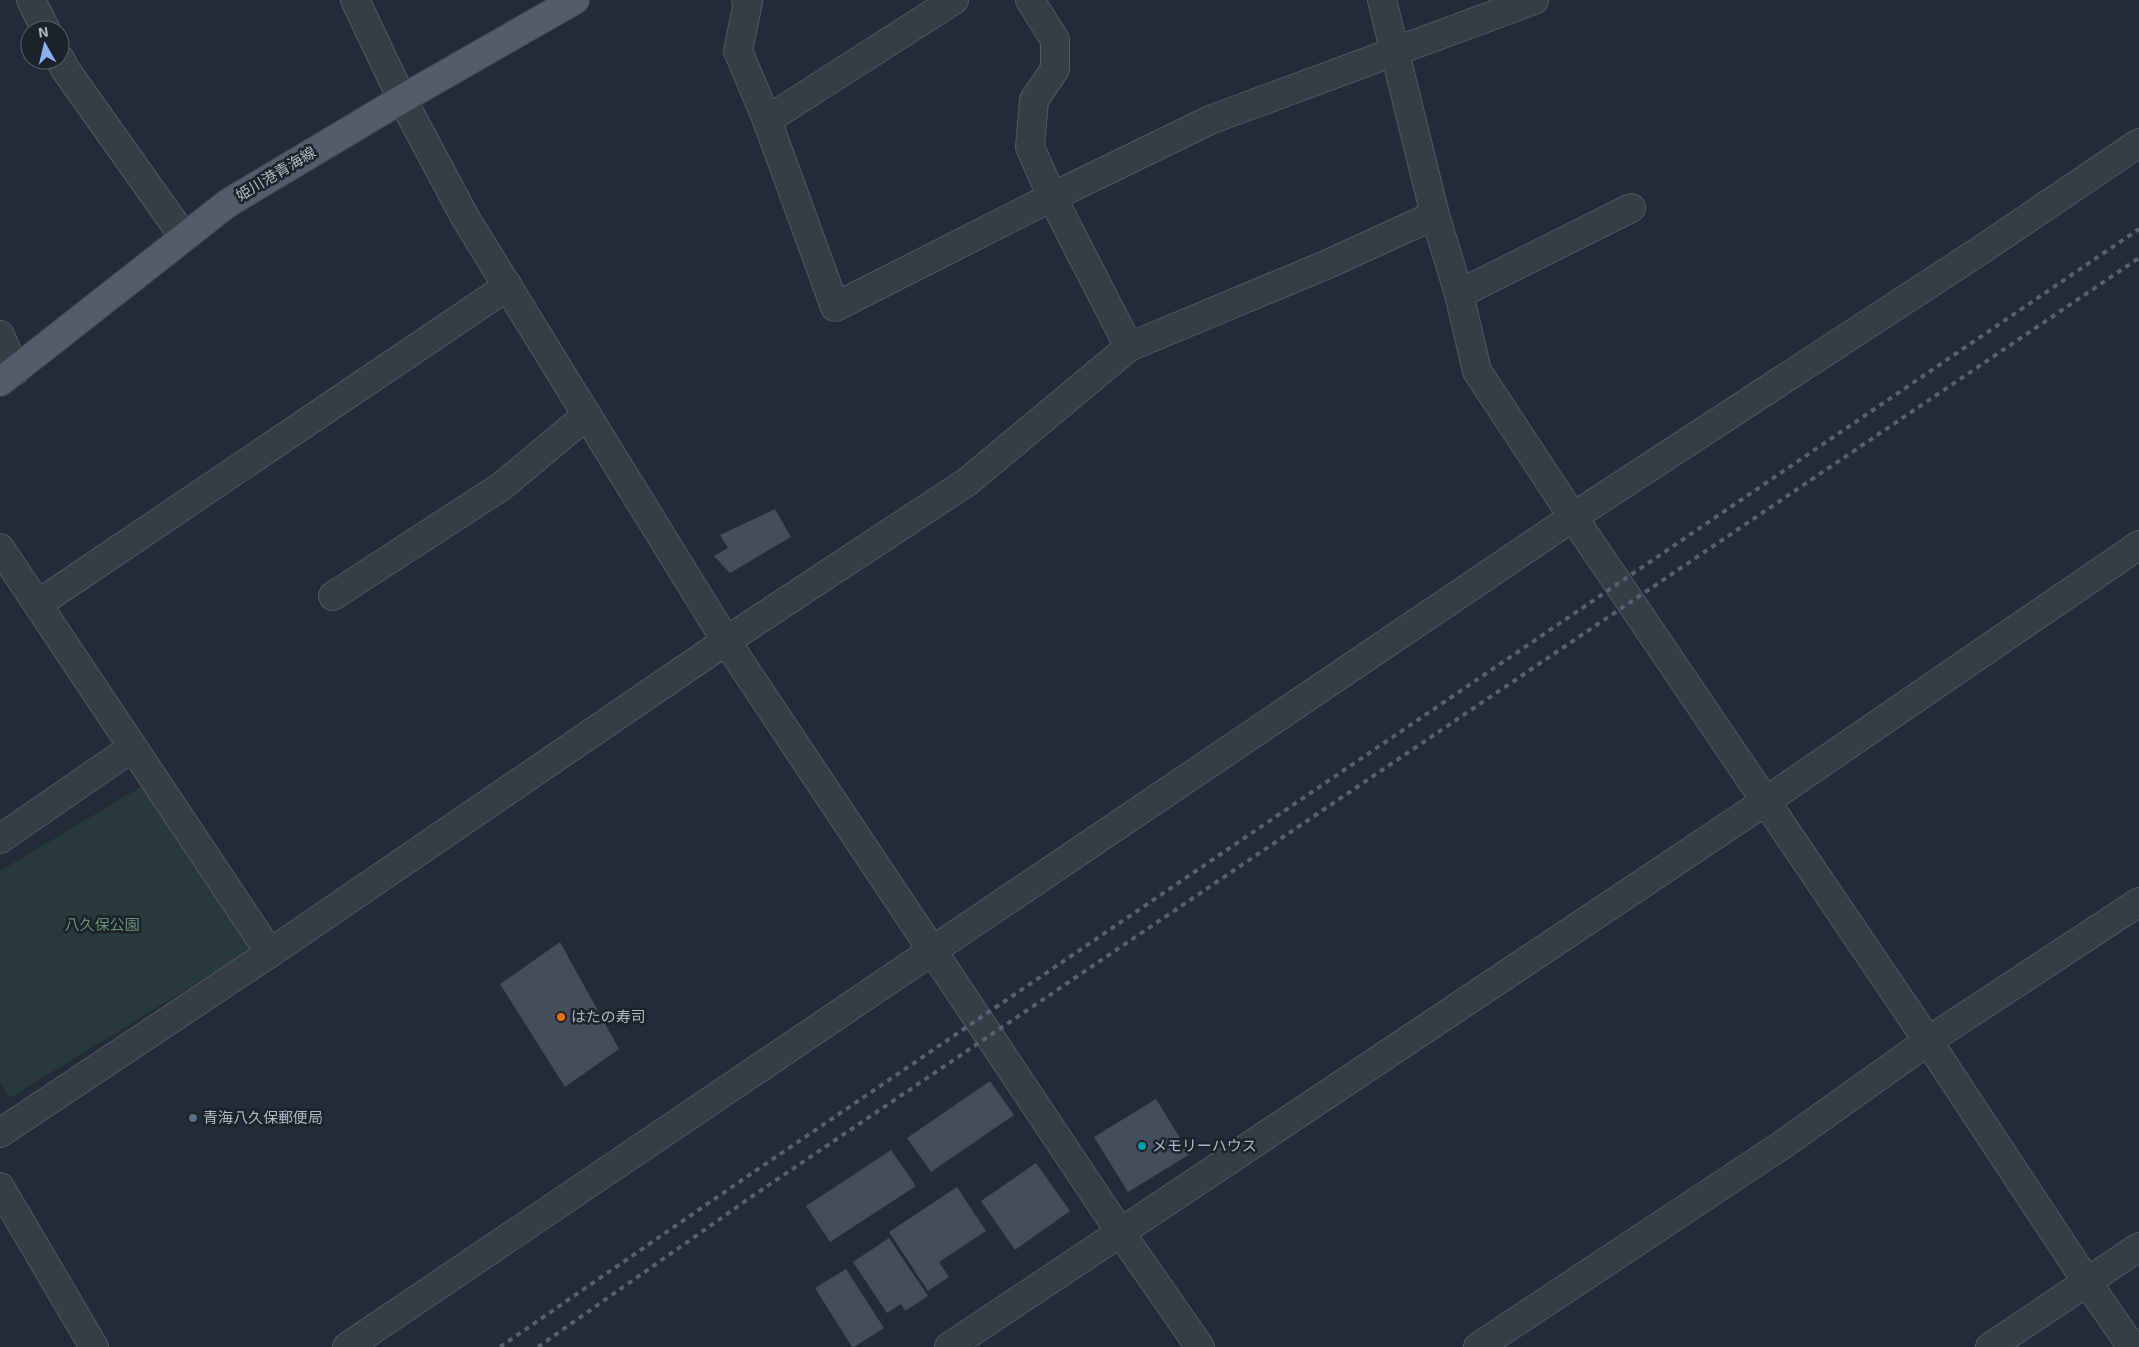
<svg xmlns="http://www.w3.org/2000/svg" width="2139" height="1347" font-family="'Exo 2','Noto Sans JP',sans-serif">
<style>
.green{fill:#27393a}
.building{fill:#444e5b}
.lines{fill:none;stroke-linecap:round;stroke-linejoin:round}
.minor-casing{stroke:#515862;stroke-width:30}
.major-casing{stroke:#3f4650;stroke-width:30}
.minor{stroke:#363d47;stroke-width:28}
.major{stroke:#545c67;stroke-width:28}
.rail{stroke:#58616e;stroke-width:4;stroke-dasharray:5 5;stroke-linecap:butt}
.food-dot{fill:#e8710a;stroke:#1b222c;stroke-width:2}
.service-dot{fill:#5c6f8a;stroke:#1b222c;stroke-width:2}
.culture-dot{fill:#0f9aa8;stroke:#1b222c;stroke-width:2}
.labels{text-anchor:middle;stroke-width:5;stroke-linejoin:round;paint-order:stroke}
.street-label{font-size:15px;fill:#b1b8c3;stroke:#1b222c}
.park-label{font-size:15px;fill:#6a9274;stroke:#1b222c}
.poi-label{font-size:15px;fill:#b1b8c3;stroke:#1b222c;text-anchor:start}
</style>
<rect width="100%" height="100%" fill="#232b36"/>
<path class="green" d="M144,785L250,950L10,1098L0,1083V871Z"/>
<g class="building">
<path d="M775,509L791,537L730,573L714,556L728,548L720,535Z"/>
<path d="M560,942L619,1049L565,1087L500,984Z"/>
<path d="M990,1081L1014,1115L931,1172L907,1138Z"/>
<path d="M1156,1099L1190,1154L1128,1192L1094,1137Z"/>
<path d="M891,1150L916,1186L830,1242L806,1206Z"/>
<path d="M1036,1163L1070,1211L1015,1250L981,1201Z"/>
<path d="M957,1187L986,1231L939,1262L949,1277L928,1291L889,1232Z"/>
<path d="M889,1238L928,1296L905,1311L901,1304L887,1313L853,1262Z"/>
<path d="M846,1269L884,1328L854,1347H852L815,1288Z"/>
</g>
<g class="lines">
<g class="minor-casing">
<g id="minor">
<path d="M31,0L46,30"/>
<path d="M355,0L402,99L466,219L726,641L1120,1232L1200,1347"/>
<path d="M746,0L748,2L738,51L767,120L835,307L1052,197L1210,120L1534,0"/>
<path d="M1030,0L1055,40V69L1034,100L1030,147L1052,197L1129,347"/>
<path d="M1382,0L1435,215L1459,294L1477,371L1573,517L1928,1041L2087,1282L2132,1347"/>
<path d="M60,59L65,69L184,237"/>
<path d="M767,120L954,0"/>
<path d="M1459,294L1631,208"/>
<path d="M0,335L15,371"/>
<path d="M0,548L270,953"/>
<path d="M333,596L502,486L587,415"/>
<path d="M38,604L508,286"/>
<path d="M0,839L133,747"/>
<path d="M0,1133L270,953L726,641L967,482L1129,347L1328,264L1435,215"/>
<path d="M0,1187L94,1347"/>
<path d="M347,1347L1573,517L1981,250L2139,143"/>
<path d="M949,1347L1766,801L2139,545"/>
<path d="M1478,1347L1785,1143L1928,1041L2139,902"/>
<path d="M1990,1347L2139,1247"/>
</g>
</g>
<g class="major-casing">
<path id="major" d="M0,382L228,203L402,99L575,0"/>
</g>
<use href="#minor" class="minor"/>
<use href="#major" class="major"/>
<g class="rail">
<path d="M500,1347L742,1180L2139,229"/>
<path d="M538,1347L754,1195L2139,258"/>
</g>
</g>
<circle class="food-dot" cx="561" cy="1017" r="5"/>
<circle class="service-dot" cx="193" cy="1118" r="5"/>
<circle class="culture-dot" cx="1142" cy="1146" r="5"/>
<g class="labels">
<g class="street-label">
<text transform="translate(276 174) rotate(-31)" y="5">姫川港青海線</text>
</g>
<g class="park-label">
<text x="102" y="930">八久保公園</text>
</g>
<g class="poi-label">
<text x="571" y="1022">はたの寿司</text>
<text x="203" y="1123">青海八久保郵便局</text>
<text x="1152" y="1151">メモリーハウス</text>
</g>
</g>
<g transform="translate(45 45) rotate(352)"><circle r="24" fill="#1b222c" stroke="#575e68"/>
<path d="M0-4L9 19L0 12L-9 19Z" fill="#8bb0ee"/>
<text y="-8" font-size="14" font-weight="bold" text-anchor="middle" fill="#b1b8c3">N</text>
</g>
</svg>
